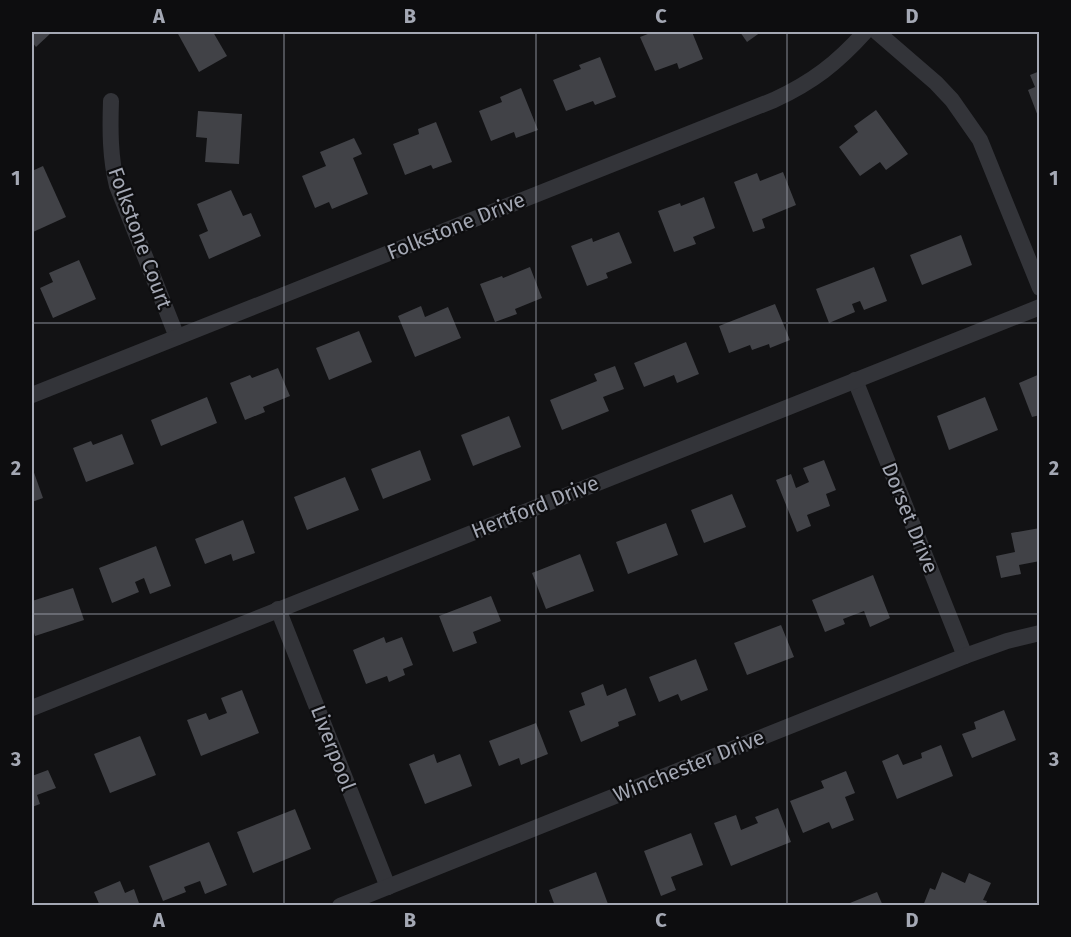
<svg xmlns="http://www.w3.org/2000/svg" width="1071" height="937" font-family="'Fira Sans',sans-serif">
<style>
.building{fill:#414247}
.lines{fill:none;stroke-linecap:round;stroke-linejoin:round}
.street{stroke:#333439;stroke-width:16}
.grid{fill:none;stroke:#a4a8b4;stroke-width:1.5;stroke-opacity:0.55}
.labels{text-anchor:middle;stroke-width:4.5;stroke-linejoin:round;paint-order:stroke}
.street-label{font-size:21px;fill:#a4a8b4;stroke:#0d0d0f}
.neatline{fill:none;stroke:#a4a8b4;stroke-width:2}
.grid-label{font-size:20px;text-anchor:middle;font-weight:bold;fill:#a4a8b4}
</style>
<rect width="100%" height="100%" fill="#121214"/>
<g class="building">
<path d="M32,32H52L36,47L32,42Z"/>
<path d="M177,32H213L227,56L199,72Z"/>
<path d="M653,32H692L703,59L679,69L677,63L655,71L640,37Z"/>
<path d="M740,32H761L747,42Z"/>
<path d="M600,57L616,97L595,105L593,101L566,111L553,80L581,69L579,65Z"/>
<path d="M1040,71V119H1039L1028,90L1035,87L1030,75Z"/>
<path d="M521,88L538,130L516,138L514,132L491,141L479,111L502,102L500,97Z"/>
<path d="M876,110L908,154L886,170L880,162L860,176L839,147L858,132L854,126Z"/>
<path d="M198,111L242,114L239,164L205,162L207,138L196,137Z"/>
<path d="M436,122L452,162L433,169L431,165L405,175L393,144L419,134L418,129Z"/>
<path d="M354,138L362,154L353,158L368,194L332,209L329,202L315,208L302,176L326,166L320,152Z"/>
<path d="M43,166L66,217L33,232L32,171Z"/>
<path d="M783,172L796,205L762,219L765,228L753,232L734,182L757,173L760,181Z"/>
<path d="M231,190L243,216L251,213L261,236L209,259L199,235L208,231L197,204Z"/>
<path d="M704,197L715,228L693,237L696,244L674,252L658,211L680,203L681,206Z"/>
<path d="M619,232L632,263L606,273L608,278L587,286L571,246L592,238L593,242Z"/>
<path d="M961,235L972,265L922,285L910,255Z"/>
<path d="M79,260L96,299L53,318L40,288L53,282L49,273Z"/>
<path d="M530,267L542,298L515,309L517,314L495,322L480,284L502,276L503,278Z"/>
<path d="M874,267L887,301L864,310L860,301L852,304L855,312L829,323L816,289Z"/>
<path d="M775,304L790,340L770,348L769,344L752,350L750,345L729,353L719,326Z"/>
<path d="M421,306L425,317L448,307L461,338L415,357L398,316Z"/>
<path d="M359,331L372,362L329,380L316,348Z"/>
<path d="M686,342L699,374L677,383L674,375L644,387L634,363Z"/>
<path d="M615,366L624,389L603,397L609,411L562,430L550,400L597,381L594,374Z"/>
<path d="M278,368L290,396L263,407L265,412L245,420L230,383L250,375L252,378Z"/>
<path d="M1040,374V415L1032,417L1019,383Z"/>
<path d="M207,397L217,423L161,446L151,420Z"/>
<path d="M985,397L998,430L949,450L937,416Z"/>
<path d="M509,416L521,447L473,466L461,435Z"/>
<path d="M122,434L134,464L86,482L73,448L91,441L93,445Z"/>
<path d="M420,450L431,480L383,499L371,469Z"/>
<path d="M824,460L836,490L826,494L830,506L807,515L811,526L797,532L776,480L791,474L796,488L809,482L803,468Z"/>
<path d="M32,467L43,498L32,502Z"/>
<path d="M345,477L359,510L307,530L294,497Z"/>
<path d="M732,494L746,527L704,543L691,510Z"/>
<path d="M243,520L255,553L233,561L231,554L205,564L195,539Z"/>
<path d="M666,523L678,555L628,574L616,542Z"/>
<path d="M1040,528V561L1019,565L1021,574L1001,578L996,556L1015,552L1011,533Z"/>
<path d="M156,546L171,586L150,594L144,578L135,582L139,592L112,603L99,568Z"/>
<path d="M580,554L594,591L546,609L532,573Z"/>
<path d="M873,575L890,618L870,627L864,611L843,619L845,624L825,632L812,600Z"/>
<path d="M73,588L84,620L35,636L32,626V601Z"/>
<path d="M491,596L501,621L473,632L477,643L453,652L439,616Z"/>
<path d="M781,625L794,657L747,675L734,643Z"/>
<path d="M384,637L386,643L402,637L413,665L403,669L405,675L389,682L387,676L366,684L353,650Z"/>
<path d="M696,659L708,690L681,701L678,694L659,702L649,677Z"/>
<path d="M603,684L607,696L626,688L636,715L618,722L619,726L581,742L569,711L585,705L581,693Z"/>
<path d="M242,690L259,733L201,756L187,720L206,713L209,720L227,713L221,698Z"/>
<path d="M1004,710L1016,740L972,758L962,734L976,729L974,722Z"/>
<path d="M536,723L548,754L521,765L519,758L499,766L489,741Z"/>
<path d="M140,736L156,775L110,793L94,754Z"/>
<path d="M941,745L953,776L897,799L882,761L898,754L903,765L922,758L921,753Z"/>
<path d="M434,754L437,763L460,754L472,786L425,804L409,764Z"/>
<path d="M48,770L56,788L37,795L40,804L32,807V776Z"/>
<path d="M846,771L855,793L845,797L854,820L832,829L829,822L803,833L790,801L824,788L821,781Z"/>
<path d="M778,808L791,842L731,866L714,823L736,815L741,830L758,823L755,817Z"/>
<path d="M295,809L311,849L253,873L237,832Z"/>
<path d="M691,833L703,865L671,877L676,890L661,896L644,851Z"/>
<path d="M209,842L227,885L205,894L200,881L184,887L186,892L163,901L149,866Z"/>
<path d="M596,872L608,904L603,906H555L549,890Z"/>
<path d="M942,872L965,883L969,873L991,883L983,900L987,901L985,906H923L930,888L935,890Z"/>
<path d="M120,881L125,893L134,889L140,906H100L94,892Z"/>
<path d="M877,892L883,906H845V905Z"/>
</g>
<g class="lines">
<g class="street">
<path d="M877,32L936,83L952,100L980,140L1040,288"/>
<path d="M111,101C110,130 110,157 117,186L177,337"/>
<path d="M855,380L965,656"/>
<path d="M32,395L774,100C813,82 837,63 865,32"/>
<path d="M278,609L388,887"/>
<path d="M32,708L1040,307"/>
<path d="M340,906L965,656L1007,641L1040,633"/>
</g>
</g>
<path class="grid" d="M284,32V906M536,32V906M787,32V906M32,323H1040M32,614H1040"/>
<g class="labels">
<g class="street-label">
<text transform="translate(456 226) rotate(-22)" y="7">Folkstone Drive</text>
<text transform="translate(140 238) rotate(70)" y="7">Folkstone Court</text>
<text transform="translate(535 507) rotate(-22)" y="7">Hertford Drive</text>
<text transform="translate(910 518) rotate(68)" y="7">Dorset Drive</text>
<text transform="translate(333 748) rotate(69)" y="7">Liverpool</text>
<text transform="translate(689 766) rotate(-22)" y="7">Winchester Drive</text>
</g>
</g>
<rect width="1071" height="937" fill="none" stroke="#0d0d0f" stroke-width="66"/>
<rect x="33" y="33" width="1005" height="871" class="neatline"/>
<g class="grid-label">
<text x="159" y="23">A</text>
<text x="410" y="23">B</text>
<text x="661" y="23">C</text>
<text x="912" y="23">D</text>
<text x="16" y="185">1</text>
<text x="1054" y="185">1</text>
<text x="16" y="475">2</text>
<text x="1054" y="475">2</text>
<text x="16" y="766">3</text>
<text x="1054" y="766">3</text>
<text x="159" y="927">A</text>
<text x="410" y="927">B</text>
<text x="661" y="927">C</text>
<text x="912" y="927">D</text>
</g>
</svg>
